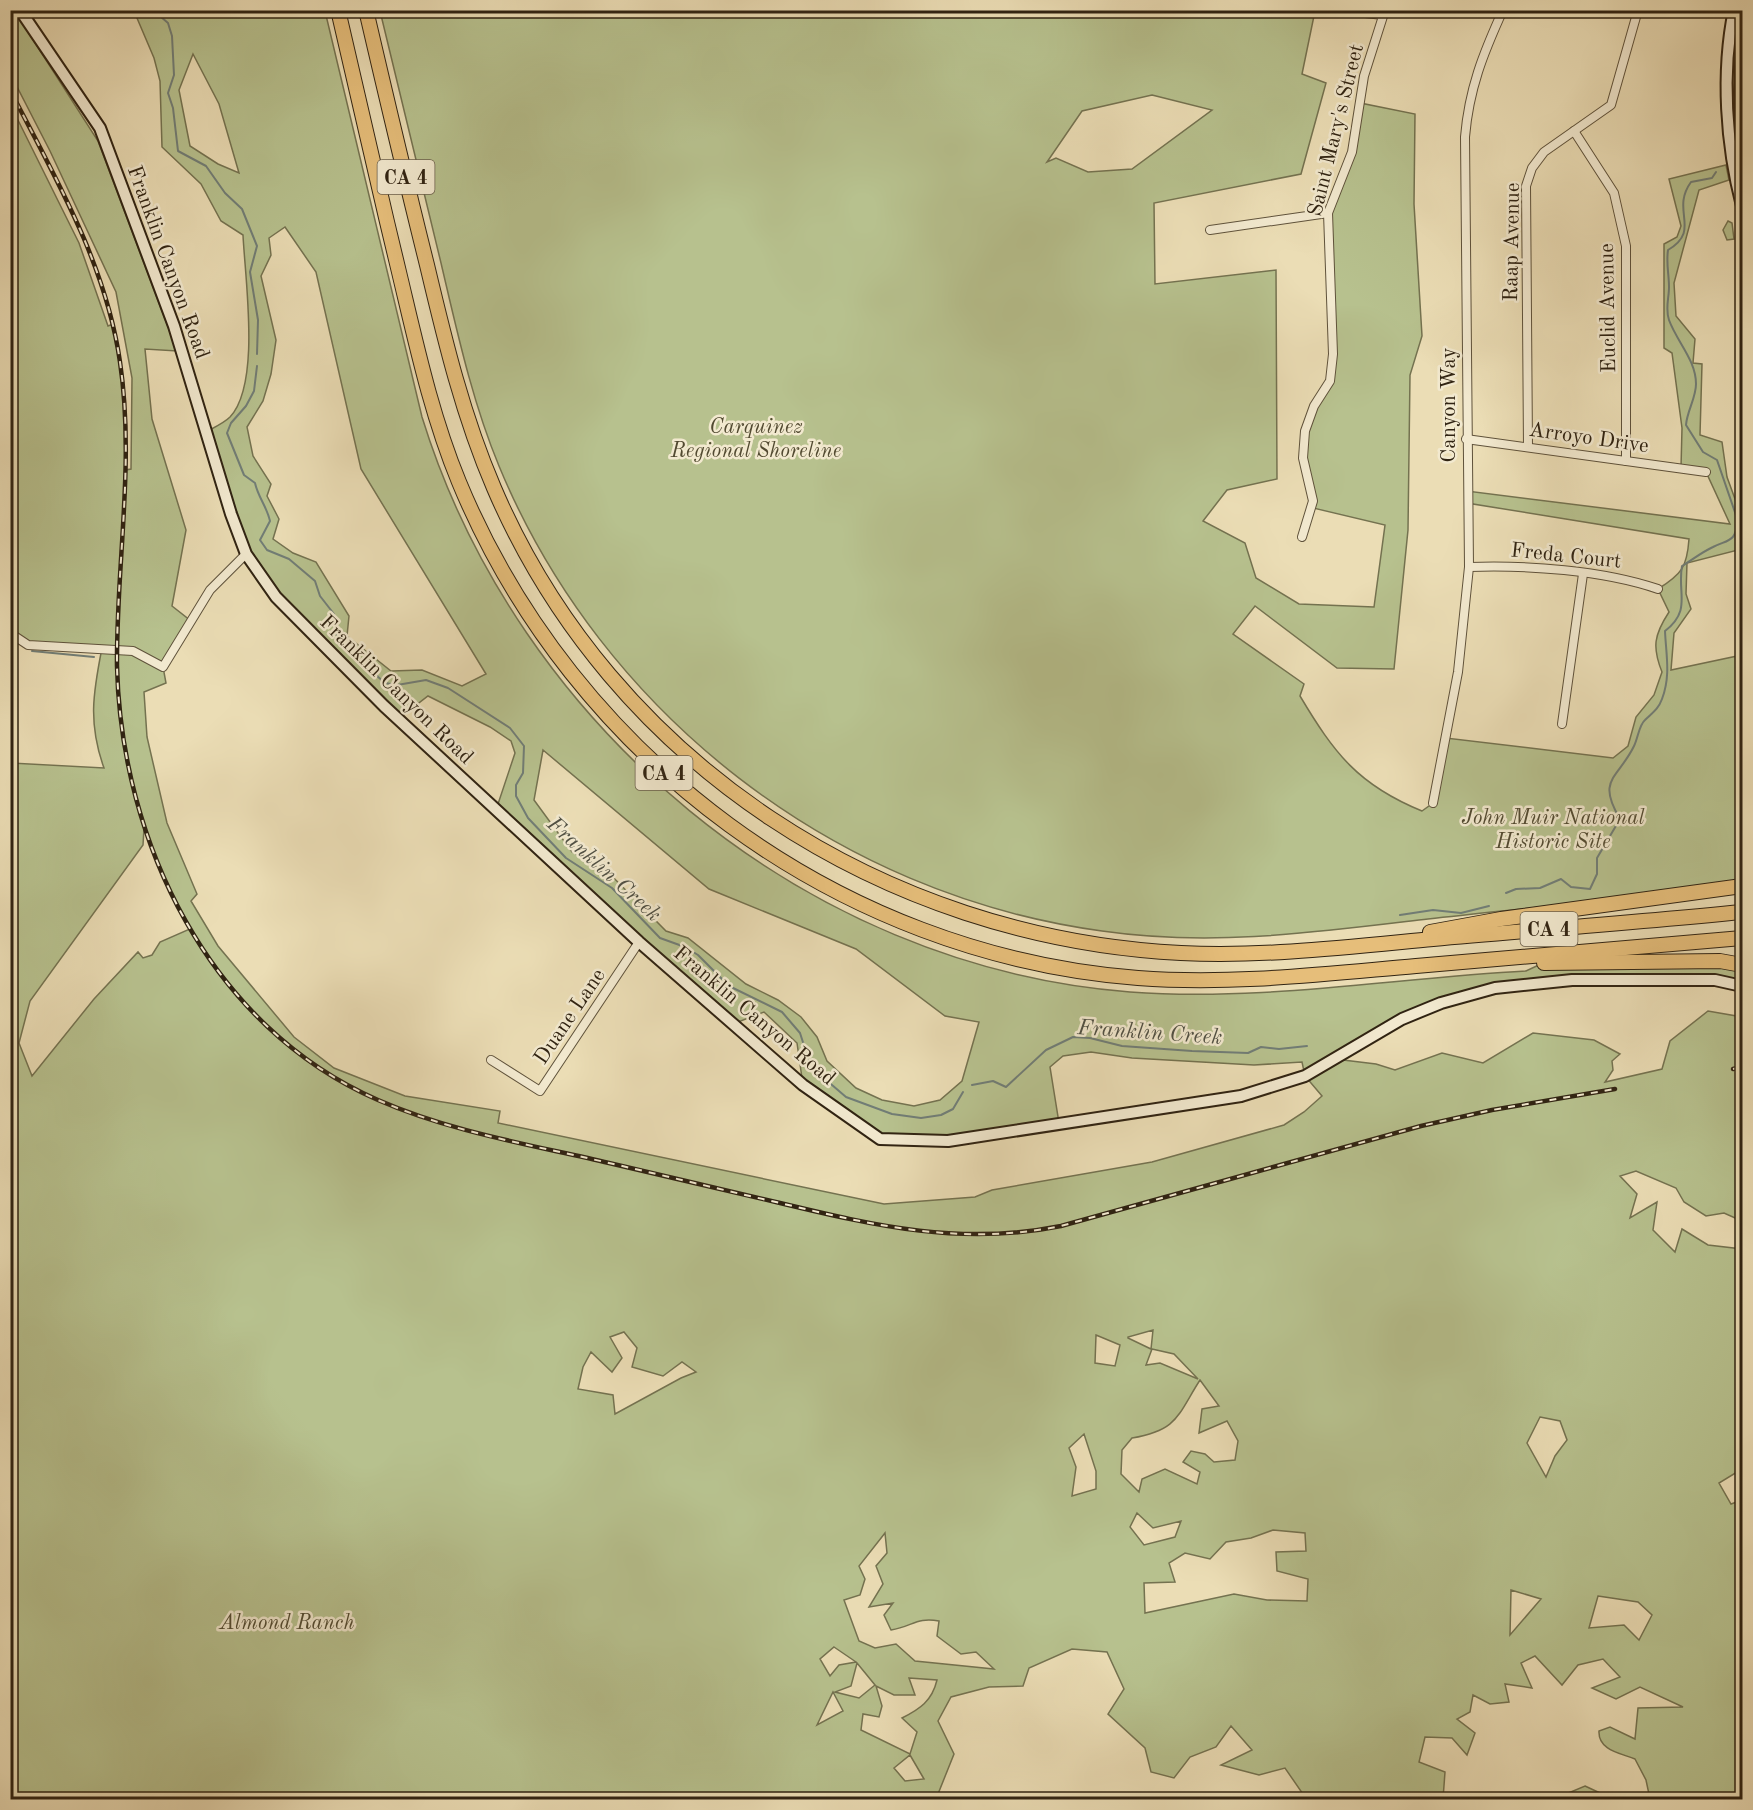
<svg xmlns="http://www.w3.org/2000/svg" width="1753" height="1810" font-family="'Old Standard TT',serif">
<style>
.green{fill:#b7c18e;stroke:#747250;stroke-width:1.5;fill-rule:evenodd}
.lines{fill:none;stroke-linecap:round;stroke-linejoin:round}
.stream{stroke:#717d76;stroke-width:2}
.street-casing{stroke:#5f523b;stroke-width:10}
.secondary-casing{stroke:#302312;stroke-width:14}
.highway-casing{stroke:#302312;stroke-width:16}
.street{stroke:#f2e9cf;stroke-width:8}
.secondary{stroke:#f2e9cf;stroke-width:10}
.highway{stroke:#e6be7a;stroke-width:14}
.rail-casing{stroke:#302312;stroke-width:4.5}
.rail{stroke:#f2e9cf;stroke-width:2;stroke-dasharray:7;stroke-linecap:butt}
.labels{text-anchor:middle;stroke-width:5;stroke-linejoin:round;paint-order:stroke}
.shield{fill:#f2e9cf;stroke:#6a5e4b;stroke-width:1.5}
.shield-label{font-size:20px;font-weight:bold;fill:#302312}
.street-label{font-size:21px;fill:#302312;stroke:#f2e9cf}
.park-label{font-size:21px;font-style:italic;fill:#524a31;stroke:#f2e9cf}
.water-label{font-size:22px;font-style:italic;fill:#505044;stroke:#f2e9cf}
</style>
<rect width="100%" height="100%" fill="#ebddb5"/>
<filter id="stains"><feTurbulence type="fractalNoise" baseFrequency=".00333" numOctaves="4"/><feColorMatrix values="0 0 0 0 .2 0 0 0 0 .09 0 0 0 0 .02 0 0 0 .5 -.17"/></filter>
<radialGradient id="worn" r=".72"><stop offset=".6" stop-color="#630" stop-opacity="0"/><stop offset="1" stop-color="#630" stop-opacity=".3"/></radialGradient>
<g class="green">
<path d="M14,10L98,141L177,351L145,349L152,419L186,530L172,606L191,621L163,667L166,683L144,692L147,737L167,823L197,894L191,901L218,946L294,1037L334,1068L405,1096L500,1111L498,1123L884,1204L975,1197L992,1190L1152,1162L1284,1125L1304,1112L1322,1096L1305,1076L1302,1062L1254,1065L1132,1058L1091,1052L1063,1056L1050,1067L1059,1123L948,1141L880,1139L803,1085L797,1043L764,1012L733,1024L496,810L515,753L511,741L490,727L428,696L398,719L322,645L246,554L206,432C213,428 224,423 230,417C261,384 245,279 243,235L221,221L201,184L162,147L160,81L154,58L134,11H325L422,417C517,725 804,967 1130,992C1262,1002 1394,978 1526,971L1543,963L1742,965V986L1715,980L1512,986L1441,1003L1335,1059L1376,1064L1395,1070L1442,1053L1483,1063L1533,1033L1594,1040L1620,1054L1612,1061L1613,1070L1605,1082L1662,1069L1670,1041L1708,1011L1742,1017V1221L1724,1213L1706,1216L1684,1202L1676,1188L1636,1171L1620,1176L1637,1194L1630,1218L1657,1202L1653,1230L1675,1252L1682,1229L1708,1245L1742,1249V1469L1719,1483L1731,1504L1742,1500V1799H1650L1646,1780L1635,1759C1620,1753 1598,1750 1599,1731L1610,1727L1635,1739L1638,1708L1683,1707L1640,1687L1616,1699L1592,1688L1620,1677L1603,1659L1578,1665L1562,1685L1535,1656L1521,1663L1532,1688L1505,1684L1509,1702L1490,1704L1473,1695L1470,1712L1457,1719L1475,1733L1467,1755L1452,1738L1425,1737L1419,1762L1445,1772L1443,1799L1307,1800L1285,1768L1259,1775L1221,1765L1252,1750L1231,1726L1216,1747L1190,1757L1174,1778L1151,1772L1145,1748L1108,1714L1124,1689L1107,1652L1072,1649L1029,1668L1023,1686L989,1687L951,1697L938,1721L954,1754L936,1799H11V763L104,768C88,724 93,693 102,648L28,645L11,633L10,104L79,243L108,326L113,324L124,392L125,470L131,469L132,378L116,292L50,151L11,75V11ZM193,54L219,104L239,173L218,164L190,146L179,90ZM285,227L316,272L361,469L486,674L462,686L422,670L391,671L347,636L349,616L316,562L293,553L273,539L279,519L267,496L271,484L253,456L247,427L263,401L271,374L276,340L261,276L271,255L269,238ZM543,750L709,889L856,949L945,1016L979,1022L962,1081L940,1100L914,1106L882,1100L856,1088L827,1061L817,1037L801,1017L778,1000L746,984L688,938L666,931L605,869L572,852L534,800ZM144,828L167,886L190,929L160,942L152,955L143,958L138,952L94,999L32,1076L19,1043L30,1001L143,845ZM1153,1330L1151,1349L1128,1338V1337ZM624,1332L637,1348L632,1367L663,1376L682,1362L696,1372L681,1378L615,1414L613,1395L578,1389L583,1367L591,1352L612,1372L622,1358L610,1337ZM1096,1335L1120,1345L1115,1366L1095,1363ZM1152,1349L1174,1354L1198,1379L1160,1363L1146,1365ZM1200,1380L1219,1406L1202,1409L1199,1433L1227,1421L1238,1441L1235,1460L1214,1462L1205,1454L1191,1451L1183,1462L1200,1472L1197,1484L1165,1469L1142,1479L1139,1492L1121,1474L1122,1450L1132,1438C1178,1430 1177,1416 1200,1380ZM1540,1417L1560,1421L1567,1440L1555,1456L1546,1477L1527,1443ZM1084,1434L1096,1471V1489L1072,1496L1076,1467L1069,1448ZM1137,1513L1153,1528L1181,1521L1175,1537L1144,1545L1130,1527ZM1273,1530L1305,1533L1306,1551L1276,1552L1277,1571L1308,1579L1307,1601L1267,1600L1234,1594L1145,1613L1144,1583L1175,1582L1169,1563L1185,1553L1210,1559L1226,1542L1251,1538ZM885,1533L887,1553L876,1566L883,1584L869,1607L893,1603L884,1615L891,1630C913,1626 917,1617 939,1621L937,1636L961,1654L976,1652L994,1669L915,1661L896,1644L875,1648L859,1641L844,1600L860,1595L865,1579L859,1566ZM1511,1590L1541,1599L1510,1635ZM1598,1596L1638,1602L1652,1615L1639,1640L1624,1625L1589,1628ZM834,1647L856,1662L839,1665L830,1676L820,1659ZM857,1663L875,1685L859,1698L835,1692L851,1686ZM909,1678L937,1680C932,1701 920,1709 902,1718L917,1732L910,1754L861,1730L863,1714L879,1717L882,1706L876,1686L894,1695H915ZM833,1692L843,1711L817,1725ZM910,1755L924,1779L905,1781L894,1768Z"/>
<path d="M380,11H1315L1302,74L1326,83L1301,174L1154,203L1155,284L1276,270L1277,479L1227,490L1203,521L1245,543L1256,578L1299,604L1374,607L1385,525L1313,508L1303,458L1305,431L1330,381L1328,213L1352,152L1360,103L1415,114L1414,204L1422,336L1410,375L1408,530L1394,669L1337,668L1255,606L1233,634L1304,684L1300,696C1334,753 1358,785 1422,811L1433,803L1446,738L1613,758L1628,746L1636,717L1654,695L1662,672C1652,647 1654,635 1669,612L1658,589C1682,574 1687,567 1689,539L1467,503V491L1730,524L1706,472L1681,468L1682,428L1672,353L1664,348V244L1677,237L1681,226L1669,179L1726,165L1729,180L1699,190L1674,283L1676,316L1695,339L1693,363L1702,364L1700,435L1722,442L1727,477L1742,518V549L1687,563L1686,594L1691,609L1674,633L1671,670L1742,655V879C1639,899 1533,907 1428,919C1319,932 1212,947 1102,931C836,895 602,715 499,466C472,401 457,331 441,263C421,179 400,95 380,11ZM1152,95L1212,110L1132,169L1088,172L1056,158L1047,162L1082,111Z"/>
<path d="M1728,221L1732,223L1734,239L1727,240L1723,230Z"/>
<path d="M1585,1786L1613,1799H1552H1554Z"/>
</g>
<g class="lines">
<g class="stream">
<path d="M153,10L168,23L172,36L174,75L168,93L173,108L178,151L206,166L225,193L242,209L257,246L250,272L258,320L257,354"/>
<path d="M257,366L254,391L246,406L231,423L227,433L244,475L255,483C258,497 267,507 270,521L260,540L267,550L289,559L315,581L320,596L334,614V630L343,646L385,683L397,685L426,680L448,688L510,728L524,746L523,773L516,785V796L528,818L566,858L612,888L660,938L685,947L698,955L729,986L782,1012L800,1033L811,1067L846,1097L892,1114L921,1118L941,1115L953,1109L963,1092"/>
<path d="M32,651L94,657"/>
<path d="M1506,893L1516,889L1540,888L1561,879L1571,887L1590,889L1597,874V858L1620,819C1596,779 1618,779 1634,746C1638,738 1639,725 1645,720C1652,713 1658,710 1662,699C1671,675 1666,655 1665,631C1692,610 1677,593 1682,566C1692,560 1702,552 1713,547C1729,539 1735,543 1738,521L1717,460L1703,452L1686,425C1687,411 1696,398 1696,384C1696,360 1677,342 1669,320C1665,309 1669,298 1669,287C1669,274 1666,264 1668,250C1702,230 1670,211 1691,182L1712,178L1716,172"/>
<path d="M1400,915L1433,910L1461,913L1489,906"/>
<path d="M972,1085L993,1081L1006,1087L1046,1050L1073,1037L1090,1038L1122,1046L1192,1051L1248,1053L1261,1047L1279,1049L1307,1046"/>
</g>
<g class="street-casing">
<g id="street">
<path d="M1338,10L1383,15"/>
<path d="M1574,131L1614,193L1626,246V461"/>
<path d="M1210,230L1328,213"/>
<path d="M1466,439L1706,472"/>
<path d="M1528,446L1526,186L1532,168L1544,152L1611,105L1638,10"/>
<path d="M1302,537L1313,501L1303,458L1305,431L1314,406L1330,381L1333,354L1328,213L1352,152L1364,76L1385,10"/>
<path d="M1469,567C1527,565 1602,570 1658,589"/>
<path d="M10,633L28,645L133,651L163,667L210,590L246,554"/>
<path d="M1562,724L1583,574"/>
<path d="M1433,803L1458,672L1469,567L1465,137C1469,89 1483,54 1503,10"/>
<path d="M491,1060L540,1091L639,942"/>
</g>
</g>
<g class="secondary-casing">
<g id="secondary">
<path d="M20,10L100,128L174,326L231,514L246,554L276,597L384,706L639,942L803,1085L880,1139L948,1141L1241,1096L1305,1076L1402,1019L1441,1003L1495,988L1572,980H1715L1742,986"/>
<path d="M1734,10C1721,73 1726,145 1742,206"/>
<path d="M1742,39L1740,92L1742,145"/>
</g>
</g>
<g class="highway-casing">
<g id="highway">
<path d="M338,10C358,98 378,185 399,272C416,343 431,414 459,482C573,758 839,955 1138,978C1231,985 1323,974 1416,966C1525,956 1634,947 1742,938"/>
<path d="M366,10C386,96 406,181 427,265C445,341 463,416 494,488C612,764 885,938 1181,953C1265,957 1349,947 1433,939C1536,930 1639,922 1742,912"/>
<path d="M1430,932L1501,919L1742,886"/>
<path d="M1544,963L1720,961L1742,965"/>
</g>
</g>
<use href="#street" class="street"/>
<use href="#secondary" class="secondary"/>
<use href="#highway" class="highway"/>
<g class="rail-casing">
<g id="rail">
<path d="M10,90C55,177 106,264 120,362C135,463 116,565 117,666C121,842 210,1027 378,1100C451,1132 532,1145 609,1163C666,1176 723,1190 780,1203C876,1226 962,1246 1061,1226L1421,1126L1492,1110L1615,1089"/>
<path d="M1733,1069L1742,1067"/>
</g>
</g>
<use href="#rail" class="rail"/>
</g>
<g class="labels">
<g class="shield">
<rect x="377.5" y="160" width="57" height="34" rx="4.5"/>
<rect x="635.5" y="756" width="57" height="34" rx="4.5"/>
<rect x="1520.5" y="912" width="57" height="34" rx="4.5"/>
</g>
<g class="shield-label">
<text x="406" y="184">CA 4</text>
<text x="664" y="780">CA 4</text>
<text x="1549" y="936">CA 4</text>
</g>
<g class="street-label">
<text transform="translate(1335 130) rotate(-76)" y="7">Saint Mary's Street</text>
<text transform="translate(1511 242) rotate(-89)" y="7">Raap Avenue</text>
<text transform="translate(169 262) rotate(70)" y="7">Franklin Canyon Road</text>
<text transform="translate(1607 308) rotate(-91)" y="7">Euclid Avenue</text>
<text transform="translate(1448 405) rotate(-90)" y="7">Canyon Way</text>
<text transform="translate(1589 437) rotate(8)" y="7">Arroyo Drive</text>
<text transform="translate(1566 555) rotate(6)" y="7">Freda Court</text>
<text transform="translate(397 689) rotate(44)" y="7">Franklin Canyon Road</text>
<text transform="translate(755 1015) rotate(40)" y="7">Franklin Canyon Road</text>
<text transform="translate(569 1016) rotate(-56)" y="7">Duane Lane</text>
</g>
<g class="park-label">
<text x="756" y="433">Carquinez<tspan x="756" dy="24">Regional Shoreline</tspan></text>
<text x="1553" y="824">John Muir National<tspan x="1553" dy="24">Historic Site</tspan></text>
<text x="287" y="1629">Almond Ranch</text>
</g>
<g class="water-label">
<text transform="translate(605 868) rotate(42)" y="8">Franklin Creek</text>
<text transform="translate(1150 1031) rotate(4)" y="8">Franklin Creek</text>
</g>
</g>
<rect width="1753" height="1810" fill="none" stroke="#ebddb5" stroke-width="36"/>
<rect x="12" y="12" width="1729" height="1786" fill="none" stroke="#302312" stroke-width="3"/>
<rect x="18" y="18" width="1717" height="1774" fill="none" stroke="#302312" stroke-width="1.5"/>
<rect width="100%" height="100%" filter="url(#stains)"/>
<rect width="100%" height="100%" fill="url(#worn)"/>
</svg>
